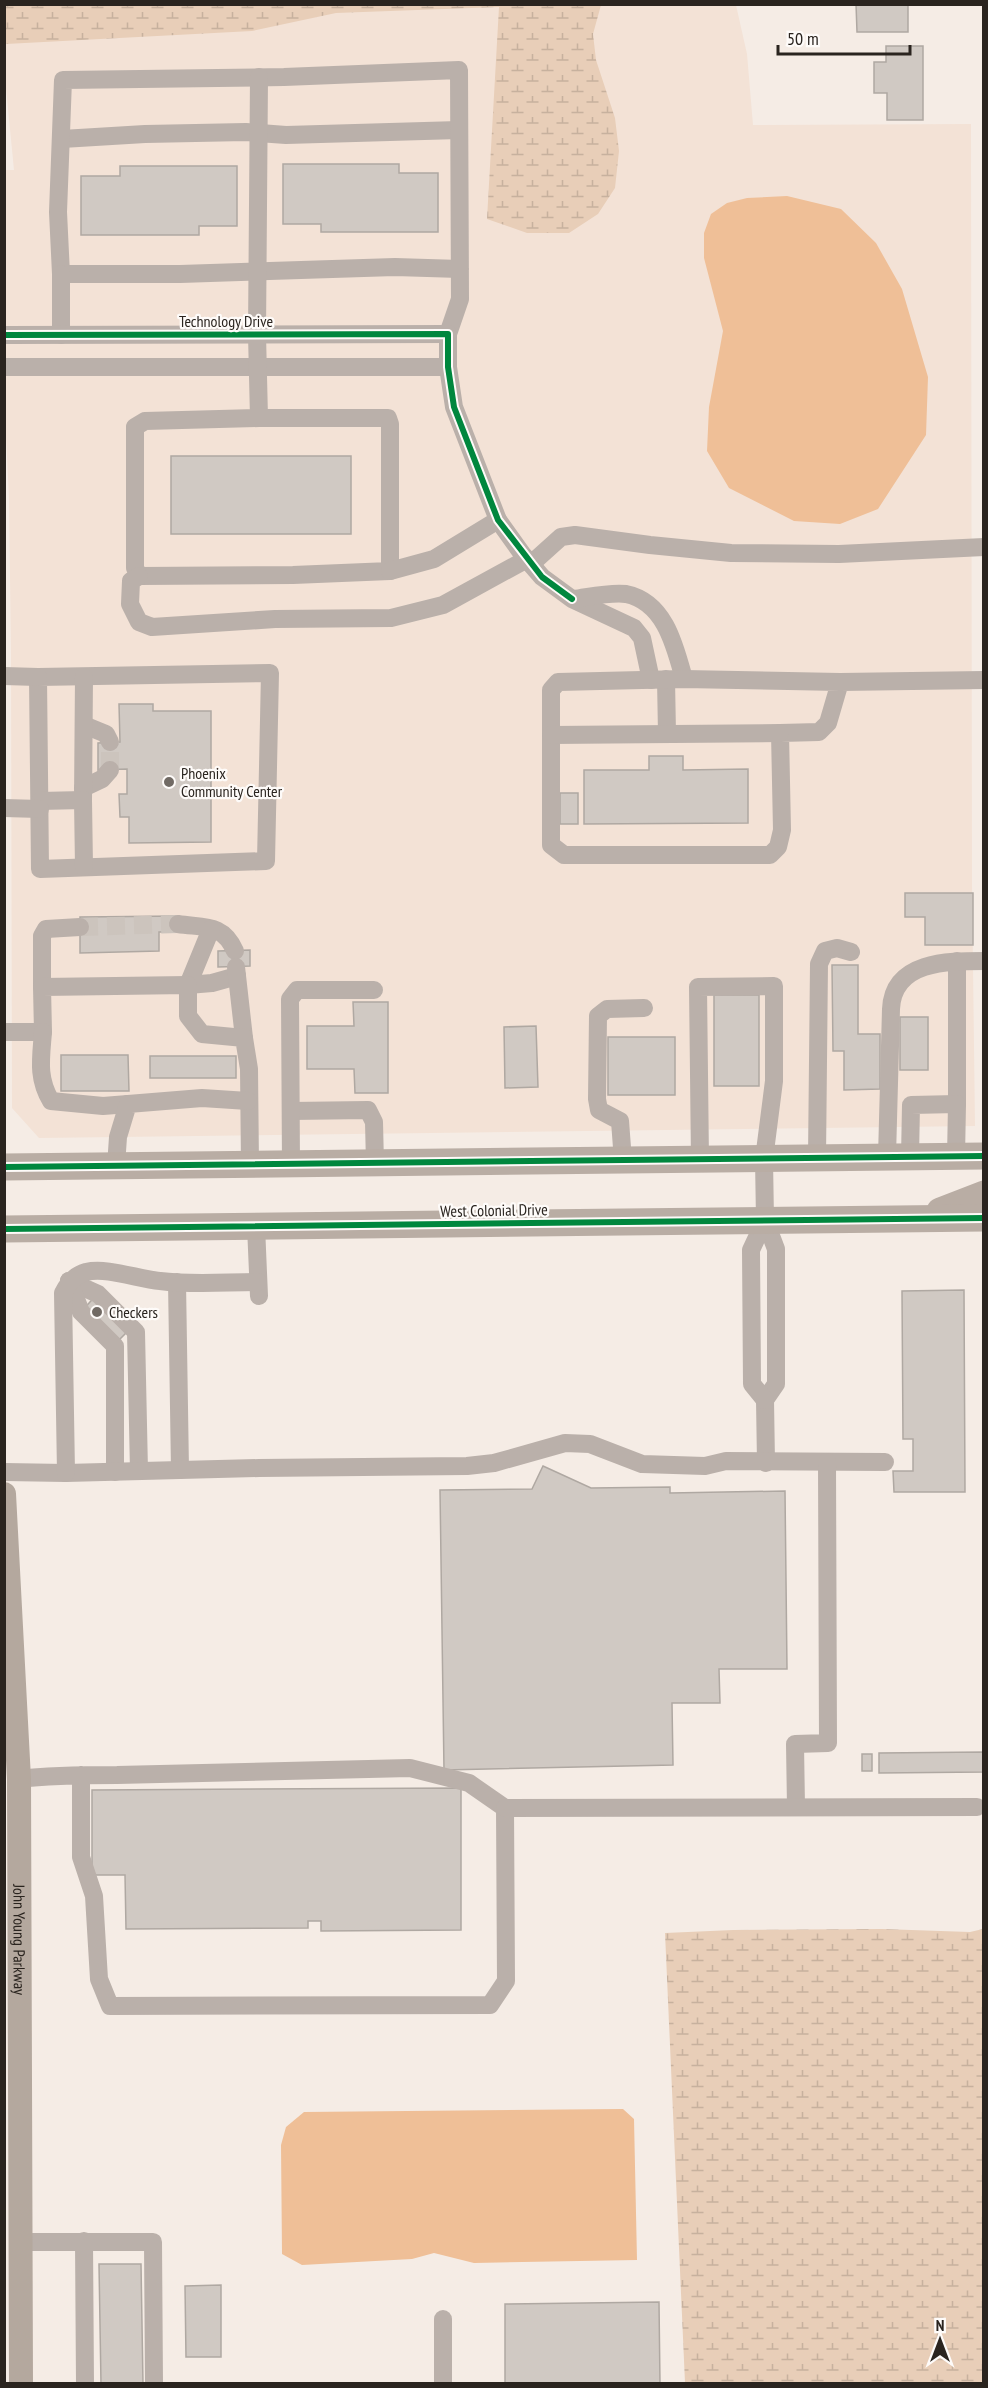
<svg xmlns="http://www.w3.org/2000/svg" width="988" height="2388" font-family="'PT Sans Narrow',sans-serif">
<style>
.built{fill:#f3e2d6}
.wetland{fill:url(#wetland-marsh)}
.water{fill:#efbf97}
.building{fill:#d0c9c3;stroke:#afa8a2;stroke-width:1.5}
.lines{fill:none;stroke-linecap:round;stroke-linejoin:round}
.minor-tunnel{stroke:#ccc4bd;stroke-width:18;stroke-dasharray:18 9;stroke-linecap:butt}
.minor{stroke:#bab0aa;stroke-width:18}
.major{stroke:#b4a89e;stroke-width:24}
.highway{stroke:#b9ada4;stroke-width:27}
.cycleway-casing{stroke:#fefbf9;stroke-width:10}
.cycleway{stroke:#00873e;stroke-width:6}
.poi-dot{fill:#716a64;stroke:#fefbf9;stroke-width:2}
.labels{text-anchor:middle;stroke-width:4.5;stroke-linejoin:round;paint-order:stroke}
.street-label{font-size:16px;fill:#2a241f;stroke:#fefbf9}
.poi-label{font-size:16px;fill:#2a241f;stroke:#fefbf9;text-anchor:start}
</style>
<defs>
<pattern id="wetland-marsh" width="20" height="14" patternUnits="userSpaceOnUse" patternTransform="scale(1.5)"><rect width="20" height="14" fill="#e8ceb8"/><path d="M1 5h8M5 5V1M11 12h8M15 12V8" fill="none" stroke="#c7b19e"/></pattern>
</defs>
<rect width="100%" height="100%" fill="#f5ece5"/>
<path class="built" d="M4,5H736L747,54L753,125L971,124L972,885L975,1126L39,1138L12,1108L11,655L9,498L4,395V170H14L4,68Z"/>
<g class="wetland">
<path d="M4,5H601L593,34L596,60L615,118L619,151L615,188L598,214L569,233H527L487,219L499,7L336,13L252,31L6,44Z"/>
<path d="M882,1929L970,1932L983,1929V2383H685L665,1933L733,1930Z"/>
</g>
<g class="water">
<path d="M787,196L841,209L876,243L902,289L928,377L926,435L878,509L840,524L794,521L729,488L707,451L709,407L723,331L704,258V233L711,214L727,203L747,198Z"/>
<path d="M623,2109L634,2119L637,2260L474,2263L434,2253L412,2259L302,2265L282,2254L281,2145L286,2127L304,2112Z"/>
</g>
<g class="building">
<path d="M856,4H908V32H857Z"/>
<path d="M886,46H923V120H887V93H874V62H886Z"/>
<path d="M283,164H399V173H438V232H321V224H283Z"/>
<path d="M120,166H237V226H199V235H81V176H120Z"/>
<rect x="171" y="456" width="180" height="78"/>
<path d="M119,704H153V711H211V842L129,843V817H120L119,794H127V769L98,770V743L120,742Z"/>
<path d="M649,756H683V770L748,769V823L584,824V770H649Z"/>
<rect x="560" y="793" width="18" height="31"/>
<path d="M905,893H973V945H925V917H905Z"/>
<path d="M178,916V932H159V951L80,953V917Z"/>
<path d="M250,950V966L218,967V951Z"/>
<path d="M832,965H858V1034H880V1089L844,1090V1051H833Z"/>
<rect x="714" y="995" width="45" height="91"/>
<path d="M353,1002H388V1093H355L354,1069H307V1026H354Z"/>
<rect x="900" y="1017" width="28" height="53"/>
<path d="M536,1026L538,1087L505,1088L504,1027Z"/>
<rect x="608" y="1037" width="67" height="58"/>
<path d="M61,1055H128L129,1091H61Z"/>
<rect x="150" y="1056" width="86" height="22"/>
<path d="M101,1290L129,1330L119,1340L78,1315Z"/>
<path d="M964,1290L965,1492H894L893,1471H913V1439H903L902,1291Z"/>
<path d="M543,1466L591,1488L670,1487V1493L785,1491L787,1669H719L720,1703H672L673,1765L444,1770L440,1490L532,1489Z"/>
<path d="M984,1752V1772L879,1773V1753Z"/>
<rect x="862" y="1754" width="10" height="17"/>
<path d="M461,1788V1930L321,1931V1921H308V1928L126,1929L125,1875H92V1790Z"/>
<path d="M99,2264H141L143,2384H101Z"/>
<path d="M221,2285V2357H186L185,2286Z"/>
<path d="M659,2302L660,2384H505V2304Z"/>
</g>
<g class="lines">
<g class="minor-tunnel">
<path d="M110,770V742"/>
<path d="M80,927L178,924"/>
</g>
<g class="minor">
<path d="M62,139L145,134L246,132L286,135L459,130"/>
<path d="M460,269L395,267L180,274H61L58,212L63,80L284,77L459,70L460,299L448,334V367L454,407L498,520L523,555L542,577L572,599L634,628L642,638L651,680"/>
<path d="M61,274V335"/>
<path d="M4,335L448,334"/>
<path d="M4,367H448"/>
<path d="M259,418L145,421L135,427V568L139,576L293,575L390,571V424L388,418H259L257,334L259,77"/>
<path d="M531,564L561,537L575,535L650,545L731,553L839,554L984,547"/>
<path d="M390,571L434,559L498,520"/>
<path d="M139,576L131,581L130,604L139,622L152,627L275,619L391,618L443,605L527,559"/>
<path d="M574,599C589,597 610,592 626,594C665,602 675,646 684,679"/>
<path d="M270,673L266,861L40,869L38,677Z"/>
<path d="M4,676L38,677"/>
<path d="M666,679L667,734"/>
<path d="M840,682L828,723L819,732L780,733L782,830L778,847L770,855H564L551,845V690L558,682L684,679L840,682L984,680"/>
<path d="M84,725L106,734L110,742"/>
<path d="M551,735L780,733"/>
<path d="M83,788L102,779L110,770"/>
<path d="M83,800L84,677"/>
<path d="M40,801L83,800L84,867"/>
<path d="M4,808L40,809"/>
<path d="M178,924C204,928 223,923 235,951"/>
<path d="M211,929L188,985L212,983L237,976"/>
<path d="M236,967L244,1038"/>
<path d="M42,987V936L46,929L80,927"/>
<path d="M4,1032H43L42,987L188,985V1016L202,1034L244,1038L249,1069L250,1165"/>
<path d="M43,1032C41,1058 37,1078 51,1101L103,1106L128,1104"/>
<path d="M957,1104V961"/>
<path d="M291,1111L368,1110L374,1122L375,1164"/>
<path d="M887,1157L891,1009C893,961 947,961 984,961"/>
<path d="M910,1157L911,1105L957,1104L956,1157"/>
<path d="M817,1158L819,964L825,951L837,948L851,952"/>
<path d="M700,1160L698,987L774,986V1081L764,1159L765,1220L776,1249V1384L765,1400L766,1463"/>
<path d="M623,1161L620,1121L599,1110L597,1099L598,1016L607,1009L644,1008"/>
<path d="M291,1165L290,999L297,990H374"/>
<path d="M116,1166L118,1137L128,1104L202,1098L248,1101"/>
<path d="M256,1226L259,1296"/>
<path d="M69,1281L98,1294L136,1332L139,1471"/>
<path d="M69,1281L81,1312L115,1346V1472"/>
<path d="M177,1282L180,1470"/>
<path d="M765,1400L752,1384L751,1250L765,1220"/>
<path d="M4,1472L66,1473L259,1468L467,1466L494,1463L565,1443L590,1444L642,1464L705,1466L726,1461L885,1462"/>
<path d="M66,1473L63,1293C68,1283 75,1275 86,1272C107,1267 138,1279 160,1281C192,1285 226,1282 258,1282"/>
<path d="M19,1779C52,1775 84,1775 117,1775L410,1768L469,1783L505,1808L506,1981L490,2005L110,2006L99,1979L94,1896L81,1857V1775"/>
<path d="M796,1807L795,1744L828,1743L827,1462"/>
<path d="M505,1808L977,1807"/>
<path d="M84,2241L85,2384"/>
<path d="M21,2242H153L154,2384"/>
<path d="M443,2319V2384"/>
</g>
<path class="major" id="s1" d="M4,1494L19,1779L21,2384"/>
<g class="highway">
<path d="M4,1167L984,1156"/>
<path d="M940,1211L984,1194"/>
<path d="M4,1229L984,1218"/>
</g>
<g class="cycleway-casing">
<g id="cycleway">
<path d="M4,335L448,334V367L454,407L498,520L542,577L572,599"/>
<path d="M4,1167L984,1156"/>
<path d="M4,1229L984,1218"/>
</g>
</g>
<use href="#cycleway" class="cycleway"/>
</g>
<g class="poi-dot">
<circle cx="169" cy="782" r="6"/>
<circle cx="97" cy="1312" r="6"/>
</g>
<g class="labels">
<g class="street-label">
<text x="226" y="327">Technology Drive</text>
<text transform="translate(494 1210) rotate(-1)" y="6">West Colonial Drive</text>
<text dy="6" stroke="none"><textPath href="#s1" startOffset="446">John Young Parkway</textPath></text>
</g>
<g class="poi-label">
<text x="181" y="779">Phoenix<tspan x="181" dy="18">Community Center</tspan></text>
<text x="109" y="1318">Checkers</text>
</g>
</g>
<rect width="988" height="2388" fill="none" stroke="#2a241f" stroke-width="12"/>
<g transform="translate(940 2340)" stroke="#fefbf9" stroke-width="4.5" paint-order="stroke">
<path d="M0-4.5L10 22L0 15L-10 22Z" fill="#2a241f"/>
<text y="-9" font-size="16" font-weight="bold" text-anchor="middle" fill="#2a241f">N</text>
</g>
<path d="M778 45v9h132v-9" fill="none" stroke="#2a241f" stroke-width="3"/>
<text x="787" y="45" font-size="18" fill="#2a241f" stroke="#fefbf9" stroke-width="4.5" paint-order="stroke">50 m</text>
</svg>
